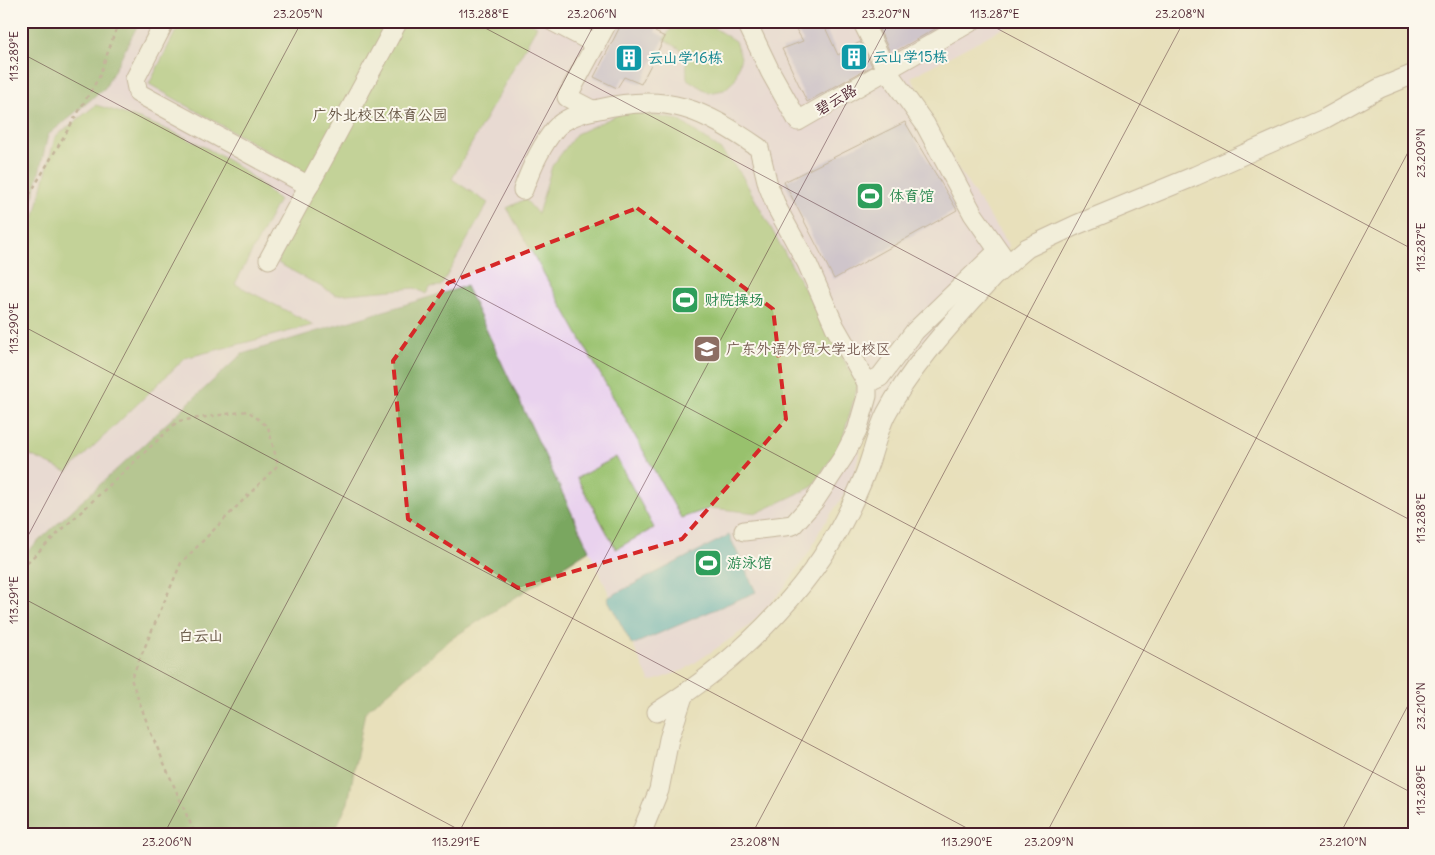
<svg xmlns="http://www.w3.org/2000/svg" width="1435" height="855" font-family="Delius,'LXGW WenKai TC',sans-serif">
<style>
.built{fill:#e9d2ee}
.green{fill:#98c16d;stroke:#71704c}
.forest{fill:#7aa760;stroke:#626346}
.water{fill:#44acc3;stroke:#476677}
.building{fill:#b2a5dd}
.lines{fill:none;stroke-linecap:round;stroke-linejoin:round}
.minor-casing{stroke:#998073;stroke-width:21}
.path{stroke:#998073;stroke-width:2.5;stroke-dasharray:4 4;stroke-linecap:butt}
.minor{stroke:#fff;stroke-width:19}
.marked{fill:none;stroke:#d62828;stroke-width:4;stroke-dasharray:10 6;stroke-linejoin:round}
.ticks{fill:none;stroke:#4a1f2b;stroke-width:1;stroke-opacity:0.45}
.labels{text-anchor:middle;stroke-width:4;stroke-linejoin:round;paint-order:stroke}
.culture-label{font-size:15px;fill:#0d838f;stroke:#fbf7ec;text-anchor:start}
.street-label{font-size:15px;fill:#4a1f2b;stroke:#fbf7ec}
.park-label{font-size:15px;fill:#61503f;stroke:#fbf7ec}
.leisure-label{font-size:15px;fill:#27864d;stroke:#fbf7ec;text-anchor:start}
.education-label{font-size:15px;fill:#785e54;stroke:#fbf7ec;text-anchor:start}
.neatline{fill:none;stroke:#4a1f2b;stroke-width:2}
.ticks-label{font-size:12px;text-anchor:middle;fill:#4a1f2b}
</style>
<rect width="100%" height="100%" fill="#fbf7ec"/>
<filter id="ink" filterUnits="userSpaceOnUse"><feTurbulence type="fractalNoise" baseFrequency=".02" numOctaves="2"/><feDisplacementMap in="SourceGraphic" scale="10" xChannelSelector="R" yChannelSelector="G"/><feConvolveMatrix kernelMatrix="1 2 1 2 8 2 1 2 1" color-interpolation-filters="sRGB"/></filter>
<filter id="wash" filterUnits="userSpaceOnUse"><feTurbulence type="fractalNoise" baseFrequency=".0096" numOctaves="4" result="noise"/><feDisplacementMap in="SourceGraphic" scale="20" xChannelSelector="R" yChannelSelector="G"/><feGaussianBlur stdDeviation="1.12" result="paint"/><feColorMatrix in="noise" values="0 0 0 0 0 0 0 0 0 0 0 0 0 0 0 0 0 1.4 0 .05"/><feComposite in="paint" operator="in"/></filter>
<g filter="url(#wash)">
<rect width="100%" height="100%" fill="#e8e0bb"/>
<path class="built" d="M140,21H1016L911,77L955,164L1009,246L922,344L862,439L853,482L820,530L810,551L781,592L748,627L684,670L650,682L466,286L242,354L21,557V236L27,224L48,135L105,88Z"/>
<g class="green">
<path d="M181,21H528L537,26L452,179L488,203L441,286L430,287L426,294L415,288L336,295L278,263L307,174L149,84Z"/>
<path d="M676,21H703L735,41L741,57L735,80L724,90L709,93L687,79L686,53L664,39Z"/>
<path d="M96,105C145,120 193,137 237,166C251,176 265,188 279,200L235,284L314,325L185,358L67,472L21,451V248L33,223L55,137Z"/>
<path d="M626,111L679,120L721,150L741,174L858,385L841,444L812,487L757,513L711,508L681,518L507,208L525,199L538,214L552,166L576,134Z"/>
<path d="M616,457L654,528L616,549L577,478Z"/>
</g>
<g class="forest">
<path d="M21,21H140L105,88L48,135L27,224L21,236Z"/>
<path d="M466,286L589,550L451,639L365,712L348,803L333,834H21V557L242,354Z"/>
</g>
<path class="water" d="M729,535L756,592L632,645L607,598Z"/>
<g id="blocks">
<g class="building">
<path d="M623,21H660L655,32L665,37L641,84L624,77L617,88L594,77Z"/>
<path d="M791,21H822L838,55L860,42L872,66L807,102L782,49L803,41Z"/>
<path d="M875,21H949L891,54Z"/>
<path d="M905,122L957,210L834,279L784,182Z"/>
</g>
</g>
</g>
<g filter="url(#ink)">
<use href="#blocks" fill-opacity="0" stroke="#998073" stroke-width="1"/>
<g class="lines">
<g class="minor-casing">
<g id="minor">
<path d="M165,21L135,79L138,93L309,186"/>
<path d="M552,21L596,44"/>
<path d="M746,21L770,71L798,121L972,21"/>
<path d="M862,21L887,71L925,124L973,214L1008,264"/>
<path d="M592,110L567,97L608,21"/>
<path d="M523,190C531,168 540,147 555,129C565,117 583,112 599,109C668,93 702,109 759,148L768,185L777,208L807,263L835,327L867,383V396L857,431L844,456L815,500L793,525L744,531"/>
<path d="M269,259L398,21"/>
<path d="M867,383L880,377L915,331L998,251"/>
<path d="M657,712C731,666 807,595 846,516C855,498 864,479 870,460C875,445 879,428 886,414C913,363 955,320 993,277L1027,248L1076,225L1195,176L1324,119L1380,88L1414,74"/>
<path d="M641,834L659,790L669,739L683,696"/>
</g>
</g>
<g class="path">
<path d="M768,27L779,21"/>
<path d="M21,209L99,77L119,21"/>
<path d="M21,568L178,421L248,411L268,427L278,465L181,563L131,679L150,731L195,834"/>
</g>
<use href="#minor" class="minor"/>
</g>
</g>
<path d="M0 0H1435V855H0ZM637,208L773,309L786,419L682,539L518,588L408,519L393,361L448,283Z" fill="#e8e0bb" fill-opacity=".55" fill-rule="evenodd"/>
<path class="marked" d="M637,208L773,309L786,419L682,539L518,588L408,519L393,361L448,283Z"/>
<path class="ticks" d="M472,21L1414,522M983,21L1414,250M21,53L1414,794M21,325L978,834M21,549L302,21M21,597L467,834M164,834L596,21M458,834L890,21M752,834L1184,21M1046,834L1414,141M1340,834L1414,694"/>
<defs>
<g id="building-square" transform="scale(1.4375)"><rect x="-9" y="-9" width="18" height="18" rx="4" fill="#0f9aa8" stroke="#fbf7ec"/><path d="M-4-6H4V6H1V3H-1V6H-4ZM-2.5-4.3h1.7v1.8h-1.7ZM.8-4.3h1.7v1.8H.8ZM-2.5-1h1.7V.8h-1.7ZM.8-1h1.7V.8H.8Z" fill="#fff"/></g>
<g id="stadium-square" transform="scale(1.4375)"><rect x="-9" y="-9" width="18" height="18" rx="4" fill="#2e9e5b" stroke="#fbf7ec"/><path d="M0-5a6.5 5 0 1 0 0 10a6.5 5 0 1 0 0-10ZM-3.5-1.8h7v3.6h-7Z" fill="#fff"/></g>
<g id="university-square" transform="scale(1.4375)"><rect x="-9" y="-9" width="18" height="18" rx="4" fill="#8d6e63" stroke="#fbf7ec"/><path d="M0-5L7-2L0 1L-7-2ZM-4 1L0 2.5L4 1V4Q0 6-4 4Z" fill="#fff"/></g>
</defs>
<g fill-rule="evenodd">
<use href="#building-square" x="854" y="57"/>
<use href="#building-square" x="629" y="58"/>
<use href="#stadium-square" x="870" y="196"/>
<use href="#stadium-square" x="685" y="300"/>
<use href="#university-square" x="707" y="349"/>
<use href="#stadium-square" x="708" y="563"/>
</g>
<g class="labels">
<g class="culture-label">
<text x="873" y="62">云山学15栋</text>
<text x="648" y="63">云山学16栋</text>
</g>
<g class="street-label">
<text transform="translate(836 100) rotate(-30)" y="5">碧云路</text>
</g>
<g class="park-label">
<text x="380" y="120">广外北校区体育公园</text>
<text x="201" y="641">白云山</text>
</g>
<g class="leisure-label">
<text x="889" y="201">体育馆</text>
<text x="704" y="305">财院操场</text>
<text x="727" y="568">游泳馆</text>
</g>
<g class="education-label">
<text x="726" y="354">广东外语外贸大学北校区</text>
</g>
</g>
<rect width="1435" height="855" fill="none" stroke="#fbf7ec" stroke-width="55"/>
<rect x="28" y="28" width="1380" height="800" class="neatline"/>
<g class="ticks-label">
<text x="298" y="18">23.205°N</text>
<text x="484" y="18">113.288°E</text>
<text x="592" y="18">23.206°N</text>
<text x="886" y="18">23.207°N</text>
<text x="995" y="18">113.287°E</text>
<text x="1180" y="18">23.208°N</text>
<text transform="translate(14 56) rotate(-90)" y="4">113.289°E</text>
<text transform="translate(1421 153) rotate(-90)" y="4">23.209°N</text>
<text transform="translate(1421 247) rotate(-90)" y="4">113.287°E</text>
<text transform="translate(14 328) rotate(-90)" y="4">113.290°E</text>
<text transform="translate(1421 518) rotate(-90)" y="4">113.288°E</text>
<text transform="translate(14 600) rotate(-90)" y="4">113.291°E</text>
<text transform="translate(1421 706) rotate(-90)" y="4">23.210°N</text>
<text transform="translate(1421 790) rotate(-90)" y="4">113.289°E</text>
<text x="167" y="846">23.206°N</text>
<text x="456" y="846">113.291°E</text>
<text x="755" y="846">23.208°N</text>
<text x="967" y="846">113.290°E</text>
<text x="1049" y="846">23.209°N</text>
<text x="1343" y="846">23.210°N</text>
</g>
</svg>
